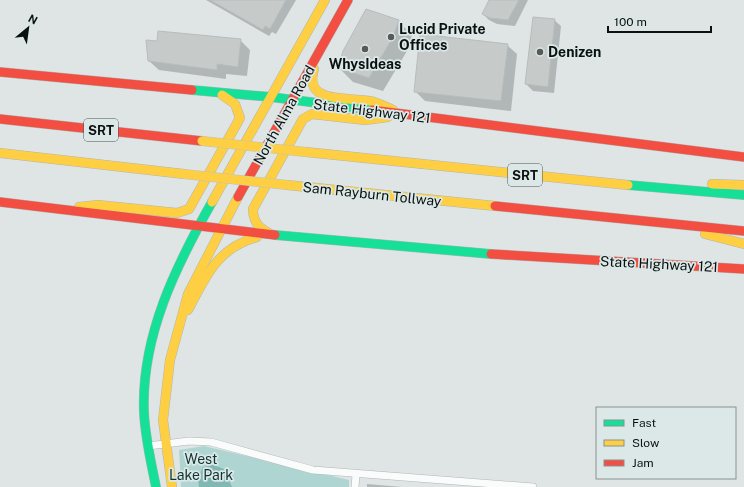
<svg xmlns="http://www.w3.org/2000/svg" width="744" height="487" font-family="'Public Sans',sans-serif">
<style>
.green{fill:#afd5d2}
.water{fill:#81b8b4}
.shadow{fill:#0003}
.building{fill:#c6cbca;stroke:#b7bcbc}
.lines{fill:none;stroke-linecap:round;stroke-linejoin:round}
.street-casing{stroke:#b1b6b6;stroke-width:8}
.fast-casing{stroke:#b1b6b6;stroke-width:10}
.slow-casing{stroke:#b1b6b6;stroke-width:10}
.jam-casing{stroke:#b1b6b6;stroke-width:10}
.street{stroke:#fafbfb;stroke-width:7}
.fast{stroke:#16e098;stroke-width:9}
.slow{stroke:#ffcf43;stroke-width:9}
.jam{stroke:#f24e42;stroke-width:9}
.slow-bridge-casing{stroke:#bec1c1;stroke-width:10;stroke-linecap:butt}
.slow-bridge{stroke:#ffcf43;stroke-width:9}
.poi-dot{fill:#565b5a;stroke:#dbe8e7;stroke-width:1.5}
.labels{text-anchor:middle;stroke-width:3.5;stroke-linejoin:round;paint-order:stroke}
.shield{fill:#dbe8e7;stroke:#4a5250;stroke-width:1}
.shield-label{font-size:13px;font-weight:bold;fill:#0c1110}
.poi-label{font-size:14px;font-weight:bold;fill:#0c1110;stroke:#dbe8e7;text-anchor:start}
.street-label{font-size:14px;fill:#0c1110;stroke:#dbe8e7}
.park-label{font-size:14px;fill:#0e3432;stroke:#dbe8e7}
</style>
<rect width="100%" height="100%" fill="#dee5e4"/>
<path class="green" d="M204,446L349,480V487H181L179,450Z"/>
<path class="water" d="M213,465L224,469L232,487H199L198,478L203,467Z"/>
<g class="shadow">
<path d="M206,0H296L276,34L272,32L269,36Z"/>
<path d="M490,0H528L515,26L497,24L489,20L483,14Z"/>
<path d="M554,20L561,26L554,93L533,91L526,84Z"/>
<path d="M398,21L412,35L407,51L383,91L353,82L339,68Z"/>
<path d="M240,40L250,50L247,76L226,74V79L159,70L149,61Z"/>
<path d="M507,45L517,54L511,111L425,101L415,91Z"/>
<path d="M367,484L402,487H367Z"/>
</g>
<g class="building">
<path d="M210,0H286L270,29L265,26L263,30Z"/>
<path d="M489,0H519L508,20L490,18L482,14Z"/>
<path d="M366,9L399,20L393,37L369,78L338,68L343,51Z"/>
<path d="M533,17L555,19L548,87L525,84Z"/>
<path d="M158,31L241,39L238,67L217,64V70L148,61L146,40L157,41Z"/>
<path d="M420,34L508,44L501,101L414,92Z"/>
</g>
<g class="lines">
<g class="street-casing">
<g id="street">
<path d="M148,446L189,441L211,442L313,470L533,487"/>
<path d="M355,487L356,475"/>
</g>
</g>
<g class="fast-casing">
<g id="fast">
<path d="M192,90L271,97L372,110"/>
<path d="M628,185L744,195"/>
<path d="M275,235L491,254"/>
<path d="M156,487C151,462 145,437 144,412C141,336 176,266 212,202"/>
</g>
</g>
<g class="slow-casing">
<g id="slow">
<path d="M314,69C303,104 347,97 370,101C377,102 386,107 393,110"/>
<path d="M306,152L628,185"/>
<path d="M0,153L184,174"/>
<path d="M712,184L744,185"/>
<path d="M287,185L495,206"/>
<path d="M212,202L325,0"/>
<path d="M79,207L98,205L177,213L189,209L240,118L235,104L222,95"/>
<path d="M269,233C258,228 253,221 253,209L303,119L312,114L365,120L388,117"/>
<path d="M705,234L744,244"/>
<path d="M188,310C206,276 217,248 257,237"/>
<path d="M172,487L163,420L170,360L188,294L238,197"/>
</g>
</g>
<g class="jam-casing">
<g id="jam">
<path d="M0,72L192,90"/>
<path d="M372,110L744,157"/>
<path d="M0,119L202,141"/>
<path d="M238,197L348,0"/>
<path d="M0,202L275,235"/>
<path d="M495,206L744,231"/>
<path d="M491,254L744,269"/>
</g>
</g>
<use href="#street" class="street"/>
<use href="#fast" class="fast"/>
<use href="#slow" class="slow"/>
<use href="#jam" class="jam"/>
<g class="slow-bridge-casing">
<g id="slow-bridge">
<path d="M202,141L306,152"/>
<path d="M184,174L287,185"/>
</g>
</g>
<use href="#slow-bridge" class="slow-bridge"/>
</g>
<g class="poi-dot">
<circle cx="391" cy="37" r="4"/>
<circle cx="365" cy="49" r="4"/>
<circle cx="540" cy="52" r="4"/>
</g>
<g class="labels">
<g class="shield">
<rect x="84" y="119" width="34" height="22" rx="3"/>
<rect x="508" y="164" width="34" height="22" rx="3"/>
</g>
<g class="shield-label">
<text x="101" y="135">SRT</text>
<text x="525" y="180">SRT</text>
</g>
<g class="poi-label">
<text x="399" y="34">Lucid Private<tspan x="399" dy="16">Offices</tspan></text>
<text x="548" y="57">Denizen</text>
<text x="365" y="69" text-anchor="middle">WhysIdeas</text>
</g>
<g class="street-label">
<text transform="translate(372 111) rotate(7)" y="5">State Highway 121</text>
<text transform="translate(284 115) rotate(-61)" y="5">North Alma Road</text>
<text transform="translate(372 194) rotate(6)" y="5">Sam Rayburn Tollway</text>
<text transform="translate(659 264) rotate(3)" y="5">State Highway 121</text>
</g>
<g class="park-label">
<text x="201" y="464">West<tspan x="201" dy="16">Lake Park</tspan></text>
</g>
</g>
<rect x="596" y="407" width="140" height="72" fill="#dbe8e7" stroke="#889291"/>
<rect x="604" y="420" width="20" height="6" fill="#16e098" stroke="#889291"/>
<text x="632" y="427" font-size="12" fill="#0c1110">Fast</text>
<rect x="604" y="440" width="20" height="6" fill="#ffcf43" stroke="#889291"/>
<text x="632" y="447" font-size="12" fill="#0c1110">Slow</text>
<rect x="604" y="460" width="20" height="6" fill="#f24e42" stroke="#889291"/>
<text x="632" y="467" font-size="12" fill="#0c1110">Jam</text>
<g transform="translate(28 28) rotate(29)" stroke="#dbe8e7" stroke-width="3" paint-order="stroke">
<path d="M0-3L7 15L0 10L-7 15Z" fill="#0c1110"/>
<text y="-6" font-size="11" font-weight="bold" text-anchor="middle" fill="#0c1110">N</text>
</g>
<path d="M608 26v6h103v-6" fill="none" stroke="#0c1110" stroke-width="2"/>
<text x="614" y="26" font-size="12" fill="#0c1110" stroke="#dbe8e7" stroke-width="3" paint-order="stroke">100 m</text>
</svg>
